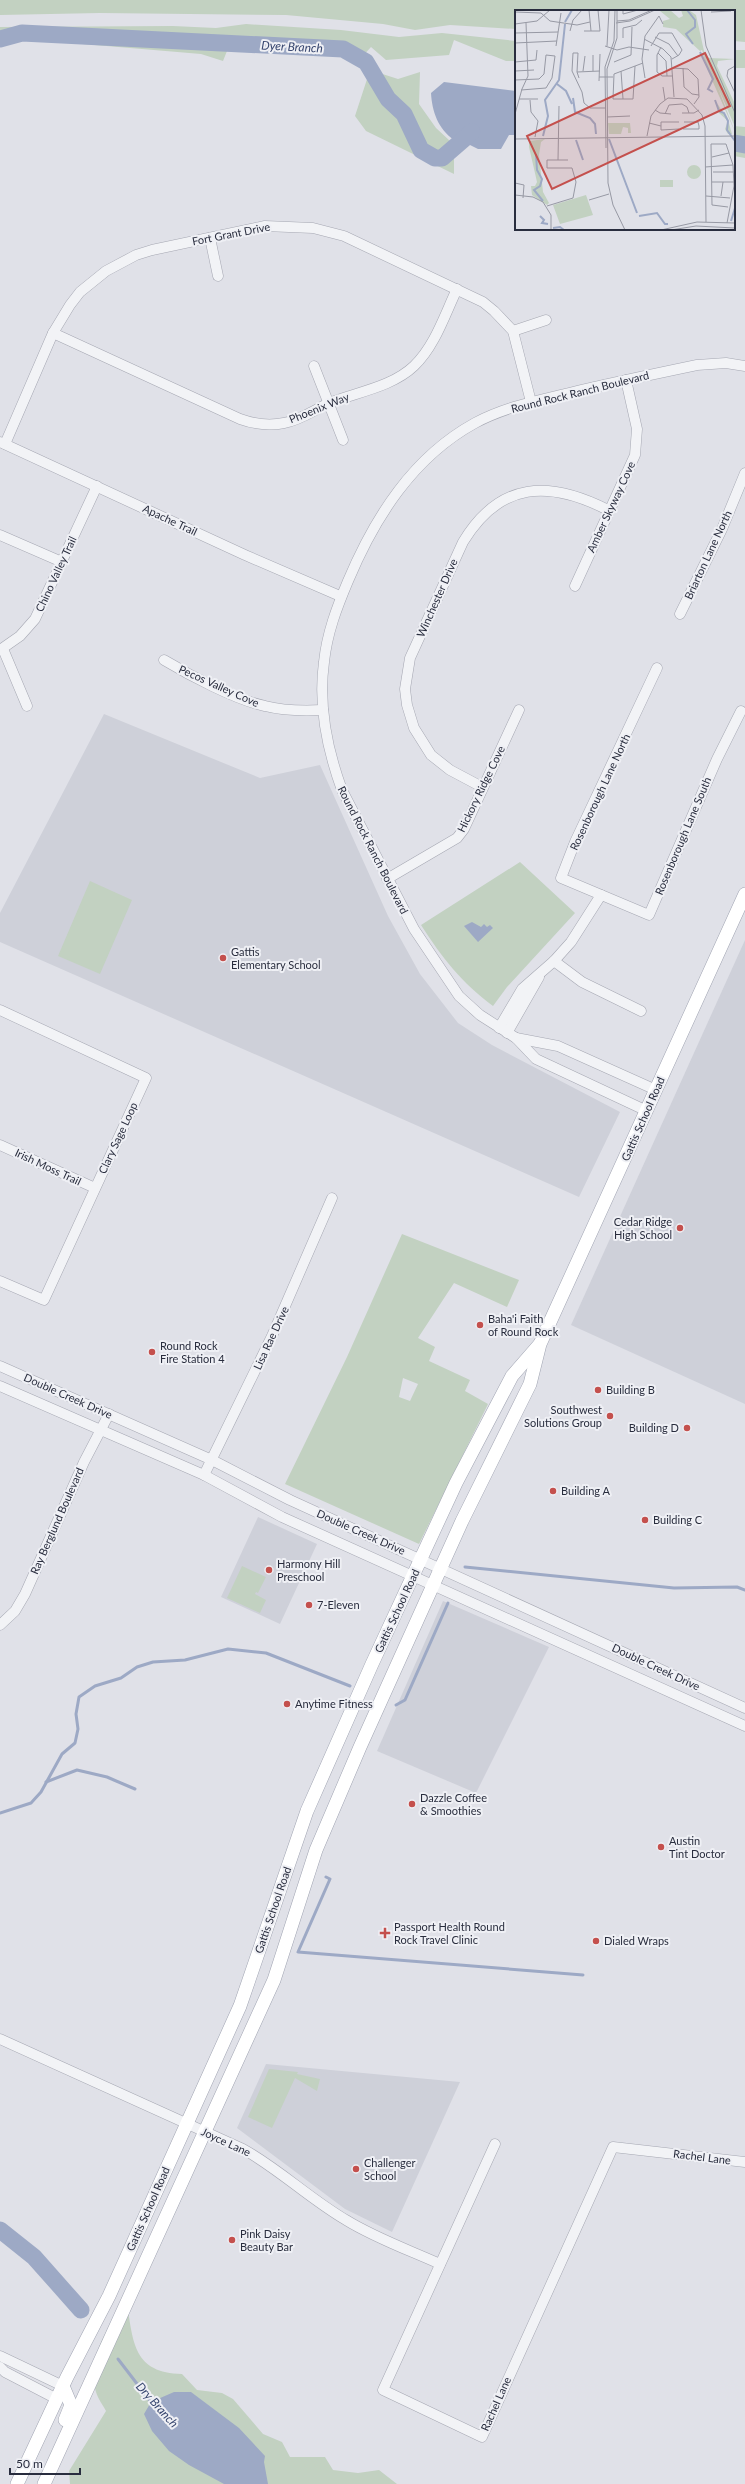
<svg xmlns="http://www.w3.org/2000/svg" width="745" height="2484" font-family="Lato,sans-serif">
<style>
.built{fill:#ced0d9}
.green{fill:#c2d1c1;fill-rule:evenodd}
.water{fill:#9da9c5}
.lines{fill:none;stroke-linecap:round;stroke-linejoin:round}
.stream{stroke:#9da9c5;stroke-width:3}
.river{stroke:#9da9c5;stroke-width:17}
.minor-casing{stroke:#a5a7b2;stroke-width:11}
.major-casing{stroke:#a0a4b2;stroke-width:14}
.minor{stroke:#f2f3f6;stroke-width:10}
.major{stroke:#fff;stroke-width:13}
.poi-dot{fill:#c4504d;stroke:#eff0f5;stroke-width:1.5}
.labels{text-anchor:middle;stroke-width:4;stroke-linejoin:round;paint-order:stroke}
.street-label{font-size:11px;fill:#292d3e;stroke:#eff0f5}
.poi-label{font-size:11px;fill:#292d3e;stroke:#eff0f5;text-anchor:start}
.water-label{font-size:12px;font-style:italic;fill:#37466f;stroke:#eff0f5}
.inset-river{fill:none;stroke:#9da9c5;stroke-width:2}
.inset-road{fill:none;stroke:#9799a4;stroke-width:1}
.view{fill:#c4504d;fill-opacity:0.15;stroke:#c4504d;stroke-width:2}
.inset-edge{fill:none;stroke:#292d3e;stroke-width:2}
</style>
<rect width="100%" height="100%" fill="#e0e1e8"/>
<g class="built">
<path d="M104,714L260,778L320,765L388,916L420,974L458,1023L492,1045L620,1112L579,1197L0,942V913Z"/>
<path d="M745,940V1404L571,1325Z"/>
<path d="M258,1517L317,1544L280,1624L221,1597Z"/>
<path d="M443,1601L549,1647L476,1793L377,1751Z"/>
<path d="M266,2064L460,2082L392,2232L345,2209L237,2128Z"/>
</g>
<g class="green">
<path d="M0,0H745V42L734,41V11H516V29L450,25L415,30L383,24L286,15L100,13L0,15Z"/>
<path d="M246,24L341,30L399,37L442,33L516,41V61H506L454,40L449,55L386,60L371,47L361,58L269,47L229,46L223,61L201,54L0,37V27L173,26L216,28Z"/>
<rect x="734" y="50" width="11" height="18"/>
<path d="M370,70L398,79L420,72L419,104L436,128L450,141L454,153V174L366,131L355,116Z"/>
<path d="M734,126L745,127V158L734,156Z"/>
<path d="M520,862L575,913L507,987L493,1006C461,982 443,959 421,925Z"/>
<path d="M90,881L132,900L100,974L58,956Z"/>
<path d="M402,1234L519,1280L507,1307L454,1283L418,1338L435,1347L429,1361L470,1380L465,1391L488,1404L419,1544L285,1484L347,1357ZM403,1378L418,1384L410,1401L399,1397Z"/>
<path d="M242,1566L266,1577L258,1593L256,1592L255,1594L266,1600L260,1613L227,1598Z"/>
<path d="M269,2069L298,2072L297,2074L320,2079L317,2091L295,2078L272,2128L248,2117Z"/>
<path d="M127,2303C133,2343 134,2373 182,2374L197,2390L222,2393L233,2399L263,2434L282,2442L290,2457H325L333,2470L358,2473L379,2470L397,2484H70L69,2471L106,2411C103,2405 98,2399 96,2392C86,2361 107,2325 127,2303Z"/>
</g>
<g class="water">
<path d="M444,82L516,91V135H509L501,149H478L462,141L457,148L453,147L454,140C438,129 432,111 431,93Z"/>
<path d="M472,922L481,927L484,924L487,927L490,925L493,928L478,942L464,926Z"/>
<path d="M174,2392H191L239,2428L265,2456L264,2462L268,2484H224L189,2465L169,2451L152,2431L144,2414L151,2402Z"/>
</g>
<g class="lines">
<g class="stream">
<path d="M465,1567L674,1588L737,1587L745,1590"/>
<path d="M396,1705L405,1700L448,1603"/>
<path d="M46,1782L77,1770L107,1777L135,1789"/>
<path d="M0,1813L31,1803L41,1792L62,1754L75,1743L78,1729L76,1714L79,1697L95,1686L121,1678L137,1667L153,1662L185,1660L228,1649L266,1653L350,1686"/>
<path d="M326,1877L330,1879L298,1952L583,1975"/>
<path d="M118,2359L151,2402L155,2403"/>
</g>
<g class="river">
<path d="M0,39L22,33L343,49L366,62L388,99L404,114L421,150L435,158H442L472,132"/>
<path d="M734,143L745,145"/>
<path d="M0,2230L34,2257L81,2310"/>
</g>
<g class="minor-casing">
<g id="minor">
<path d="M210,238L218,276"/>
<path d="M513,331L546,320"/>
<path d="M53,333L240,419C254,424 269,426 284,423C301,420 314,410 329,403C357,392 392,387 414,366C435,346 445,314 457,289"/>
<path d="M314,366L343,440"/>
<path d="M0,442L245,555L340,596"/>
<path d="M5,444L53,333L70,305L80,292L106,271L136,255L152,250L265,226L313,228L344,236L483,302L494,311L513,331L531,402"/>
<path d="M0,535L62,562"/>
<path d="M575,586L635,455L637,429L626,380"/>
<path d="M680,614L722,529L745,473"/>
<path d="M3,649L27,706"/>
<path d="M0,650L20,636L35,619L97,486"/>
<path d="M164,660C189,675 236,700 265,706C284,711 303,711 323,710"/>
<path d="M657,668L575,842L561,878L649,915L717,759L741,711"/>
<path d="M482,787L450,770L431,755L414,728L407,705L405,689L410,658L463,542C500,481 549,480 608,510"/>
<path d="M387,879L457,838L464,829L519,710"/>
<path d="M554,961L582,982L641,1011"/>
<path d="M0,1010L146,1078L44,1300L0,1281"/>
<path d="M499,1028L522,989L554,961L571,942L601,895"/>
<path d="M507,1033L539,977"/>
<path d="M516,1038L558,1046L656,1090"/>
<path d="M647,1111L536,1059L516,1038L480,1015L459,996L414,929L342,790C327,749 318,706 324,662C327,633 337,607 348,581C375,517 413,457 475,423C505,407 536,401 569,393C611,383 654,374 697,365L726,363L745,366"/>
<path d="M0,1145L95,1188"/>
<path d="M0,1366L212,1460L290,1500L745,1708"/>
<path d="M0,1386L204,1475L282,1517L745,1726"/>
<path d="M204,1475L272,1336L332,1198"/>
<path d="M0,1625L15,1611L25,1594L84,1462L109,1414"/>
<path d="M0,2039L243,2149C279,2169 310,2199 346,2220C375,2238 409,2250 440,2264"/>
<path d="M495,2144L383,2390L482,2437L613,2147L745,2162"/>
<path d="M0,2356L63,2386"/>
<path d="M0,2367L5,2372L57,2399"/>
</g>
</g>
<g class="major-casing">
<g id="major">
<path d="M63,2386L71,2405L65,2420"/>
<path d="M17,2484L67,2377L109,2296L240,2006L307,1811L372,1664L456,1483L512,1376L539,1345"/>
<path d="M44,2484L274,1980L316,1850L360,1747L462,1521L530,1384L540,1344L745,894"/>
</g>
</g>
<use href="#minor" class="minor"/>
<use href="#major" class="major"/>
</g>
<g class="poi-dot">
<circle cx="223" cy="958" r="4"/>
<circle cx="680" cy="1228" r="4"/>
<circle cx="480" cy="1325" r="4"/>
<circle cx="152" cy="1352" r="4"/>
<circle cx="598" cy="1390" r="4"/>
<circle cx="610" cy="1416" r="4"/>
<circle cx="687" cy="1428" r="4"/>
<circle cx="553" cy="1491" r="4"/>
<circle cx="645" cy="1520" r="4"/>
<circle cx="269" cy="1570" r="4"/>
<circle cx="309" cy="1605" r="4"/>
<circle cx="287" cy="1704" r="4"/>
<circle cx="412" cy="1804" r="4"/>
<circle cx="661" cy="1847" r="4"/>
<path d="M383 1927h4v4h4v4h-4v4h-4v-4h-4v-4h4z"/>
<circle cx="596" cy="1941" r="4"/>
<circle cx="356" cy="2169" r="4"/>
<circle cx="232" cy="2240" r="4"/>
</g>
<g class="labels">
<g class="street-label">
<text transform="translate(231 234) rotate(-11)" y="4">Fort Grant Drive</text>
<text transform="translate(580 392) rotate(-14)" y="4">Round Rock Ranch Boulevard</text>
<text transform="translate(319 408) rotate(-22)" y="4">Phoenix Way</text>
<text transform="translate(611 507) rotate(-65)" y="4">Amber Skyway Cove</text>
<text transform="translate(170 520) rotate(25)" y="4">Apache Trail</text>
<text transform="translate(708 555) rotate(-65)" y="4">Briarton Lane North</text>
<text transform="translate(56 574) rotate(-65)" y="4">Chino Valley Trail</text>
<text transform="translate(437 598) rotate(-66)" y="4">Winchester Drive</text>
<text transform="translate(219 686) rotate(24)" y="4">Pecos Valley Cove</text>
<text transform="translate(481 789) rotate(-64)" y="4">Hickory Ridge Cove</text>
<text transform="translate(600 792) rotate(-65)" y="4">Rosenborough Lane North</text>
<text transform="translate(683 836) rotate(-67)" y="4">Rosenborough Lane South</text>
<text transform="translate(373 850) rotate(63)" y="4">Round Rock Ranch Boulevard</text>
<text transform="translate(643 1119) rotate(-66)" y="4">Gattis School Road</text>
<text transform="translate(118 1138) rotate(-65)" y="4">Clary Sage Loop</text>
<text transform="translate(48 1167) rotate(25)" y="4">Irish Moss Trail</text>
<text transform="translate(271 1338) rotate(-65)" y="4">Lisa Rae Drive</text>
<text transform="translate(68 1396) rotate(24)" y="4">Double Creek Drive</text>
<text transform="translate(57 1521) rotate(-66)" y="4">Ray Berglund Boulevard</text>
<text transform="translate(361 1532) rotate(24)" y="4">Double Creek Drive</text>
<text transform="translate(397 1611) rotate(-65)" y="4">Gattis School Road</text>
<text transform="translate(656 1667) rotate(25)" y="4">Double Creek Drive</text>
<text transform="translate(273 1910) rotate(-71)" y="4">Gattis School Road</text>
<text transform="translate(226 2142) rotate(25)" y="4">Joyce Lane</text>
<text transform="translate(702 2157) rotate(7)" y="4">Rachel Lane</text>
<text transform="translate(148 2209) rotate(-66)" y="4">Gattis School Road</text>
<text transform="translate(496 2404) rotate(-66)" y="4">Rachel Lane</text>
</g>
<g class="poi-label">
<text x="231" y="956">Gattis<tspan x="231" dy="13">Elementary School</tspan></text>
<text x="672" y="1226" text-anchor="end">Cedar Ridge<tspan x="672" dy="13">High School</tspan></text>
<text x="488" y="1323">Baha'i Faith<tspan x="488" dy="13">of Round Rock</tspan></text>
<text x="160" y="1350">Round Rock<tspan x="160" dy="13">Fire Station 4</tspan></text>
<text x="606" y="1394">Building B</text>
<text x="602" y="1414" text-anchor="end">Southwest<tspan x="602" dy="13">Solutions Group</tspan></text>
<text x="679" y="1432" text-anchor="end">Building D</text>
<text x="561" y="1495">Building A</text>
<text x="653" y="1524">Building C</text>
<text x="277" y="1568">Harmony Hill<tspan x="277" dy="13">Preschool</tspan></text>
<text x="317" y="1609">7-Eleven</text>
<text x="295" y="1708">Anytime Fitness</text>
<text x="420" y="1802">Dazzle Coffee<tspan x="420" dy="13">&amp; Smoothies</tspan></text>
<text x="669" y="1845">Austin<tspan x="669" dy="13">Tint Doctor</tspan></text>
<text x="394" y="1931">Passport Health Round<tspan x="394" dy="13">Rock Travel Clinic</tspan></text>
<text x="604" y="1945">Dialed Wraps</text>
<text x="364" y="2167">Challenger<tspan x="364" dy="13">School</tspan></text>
<text x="240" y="2238">Pink Daisy<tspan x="240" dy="13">Beauty Bar</tspan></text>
</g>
<g class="water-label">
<text transform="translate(292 47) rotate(3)" y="4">Dyer Branch</text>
<text transform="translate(157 2405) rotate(48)" y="4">Dry Branch</text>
</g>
</g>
<g transform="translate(515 10)">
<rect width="220" height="220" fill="#e0e1e8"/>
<path d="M140,0H155L164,8L168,6L166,0H174L181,5L189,41L194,48L220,49L203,51L202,56L220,94V117L202,75L220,122L193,61L187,41L201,73L187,40L185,41L161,19L148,17V11L155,9L145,1ZM202,93L213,110L217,124H213L210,119L213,111L204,103ZM93,113H115L116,123H113V118L108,117L106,124H94ZM30,129L26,132L24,145L28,182L34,193L32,195L17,185L16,176H20L22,172L14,137V131ZM172 162a7 7 0 1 1 14 0a7 7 0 1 1-14 0ZM145,170H158V177H145ZM71,185L78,205L45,214L38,195Z" fill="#c2d1c1"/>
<path class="inset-river" d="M172,0L180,10V17L171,24L178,34M50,12L57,0M185,42L198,69L193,79L198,82M42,74L51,81L57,94M58,88L60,102L75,108L80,114L81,124M200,90L204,101L209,103L213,111L212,120L220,131M28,126L33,106L30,90L44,70L50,14M94,129L122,203M61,130L68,150M21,144L22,160L27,169L25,176L19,180L28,191M25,206L29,210L27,213L33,214M124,206L142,203L150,214H153M216,211L220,198M38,218L45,217L49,220"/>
<path class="inset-road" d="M74,0L76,21M102,0V28L92,59L93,173L98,195L110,220M108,0V4L123,0M186,0L191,36L220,103M0,2L26,3L35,11L62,15L75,12M196,2L216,1M102,11L114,10L137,0M101,13L115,11L140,0M0,14L22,11L35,0M55,21L58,10L67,0M69,21H85L83,0M0,23L43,22M140,27L154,34L163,46M108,28V18L121,15L127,10M129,29L148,39L156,47L159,87M0,33L42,31M41,36L46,3M90,36L102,40L114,37L134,40M92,36L94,0M136,36L144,23H157L167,40L164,45L157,49M146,37L142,45V62L147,66H158M143,43L151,51L152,66M78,45V61M0,52L21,50L22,40M99,52L116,45L117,17M120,56L118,89H98L99,64L128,53M220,56L213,60L212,66L220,83M158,58L173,59L183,69L184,87L179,94M168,58L169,77L177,84L184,85M0,61L19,60M68,61L70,46M106,61L108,89M62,62L63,43H58L57,61L67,82L69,93L75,98H91M84,67H98M64,68L62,62L85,61M130,68L127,49L130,26L144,6L148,14M0,70L24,69L29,64L31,45L40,46L37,68L31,78L6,80M84,71L85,44M148,77L150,90M4,89H23M15,90L16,102L23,111L20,127M140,100L145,103L156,104M167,103H179L184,100M0,104L7,79L13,66L11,13M150,104L154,95L167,94L172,97L174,103M92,107L115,106M169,112H183L184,116M134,113L146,116M146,116V120L164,119M146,116V112H164M168,119H184V116M132,126L136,106L145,94L153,88L172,89L187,105L190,116L191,212M0,129L220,126M91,138L90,57L99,31L100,0M197,147L214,143M43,150L44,96M190,157L218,155M198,162H219M197,172H219M0,173L9,175L8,188M0,185L18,187L28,192L36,205V220M191,186L215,188M206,186L208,172M74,190L94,184M32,196L58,188L61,172L57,158H32V150H53M212,213L219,176L218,155L211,134H196L197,195L213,197M146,220L182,212L220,213M156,220L181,216L220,218"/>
<path class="view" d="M190,43L215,96L37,179L12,126Z"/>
<rect width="220" height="220" class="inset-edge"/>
</g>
<path d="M10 2468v6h70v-6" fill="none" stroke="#292d3e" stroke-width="2"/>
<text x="16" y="2468" font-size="12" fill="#292d3e" stroke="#eff0f5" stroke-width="3" paint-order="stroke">50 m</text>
</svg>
